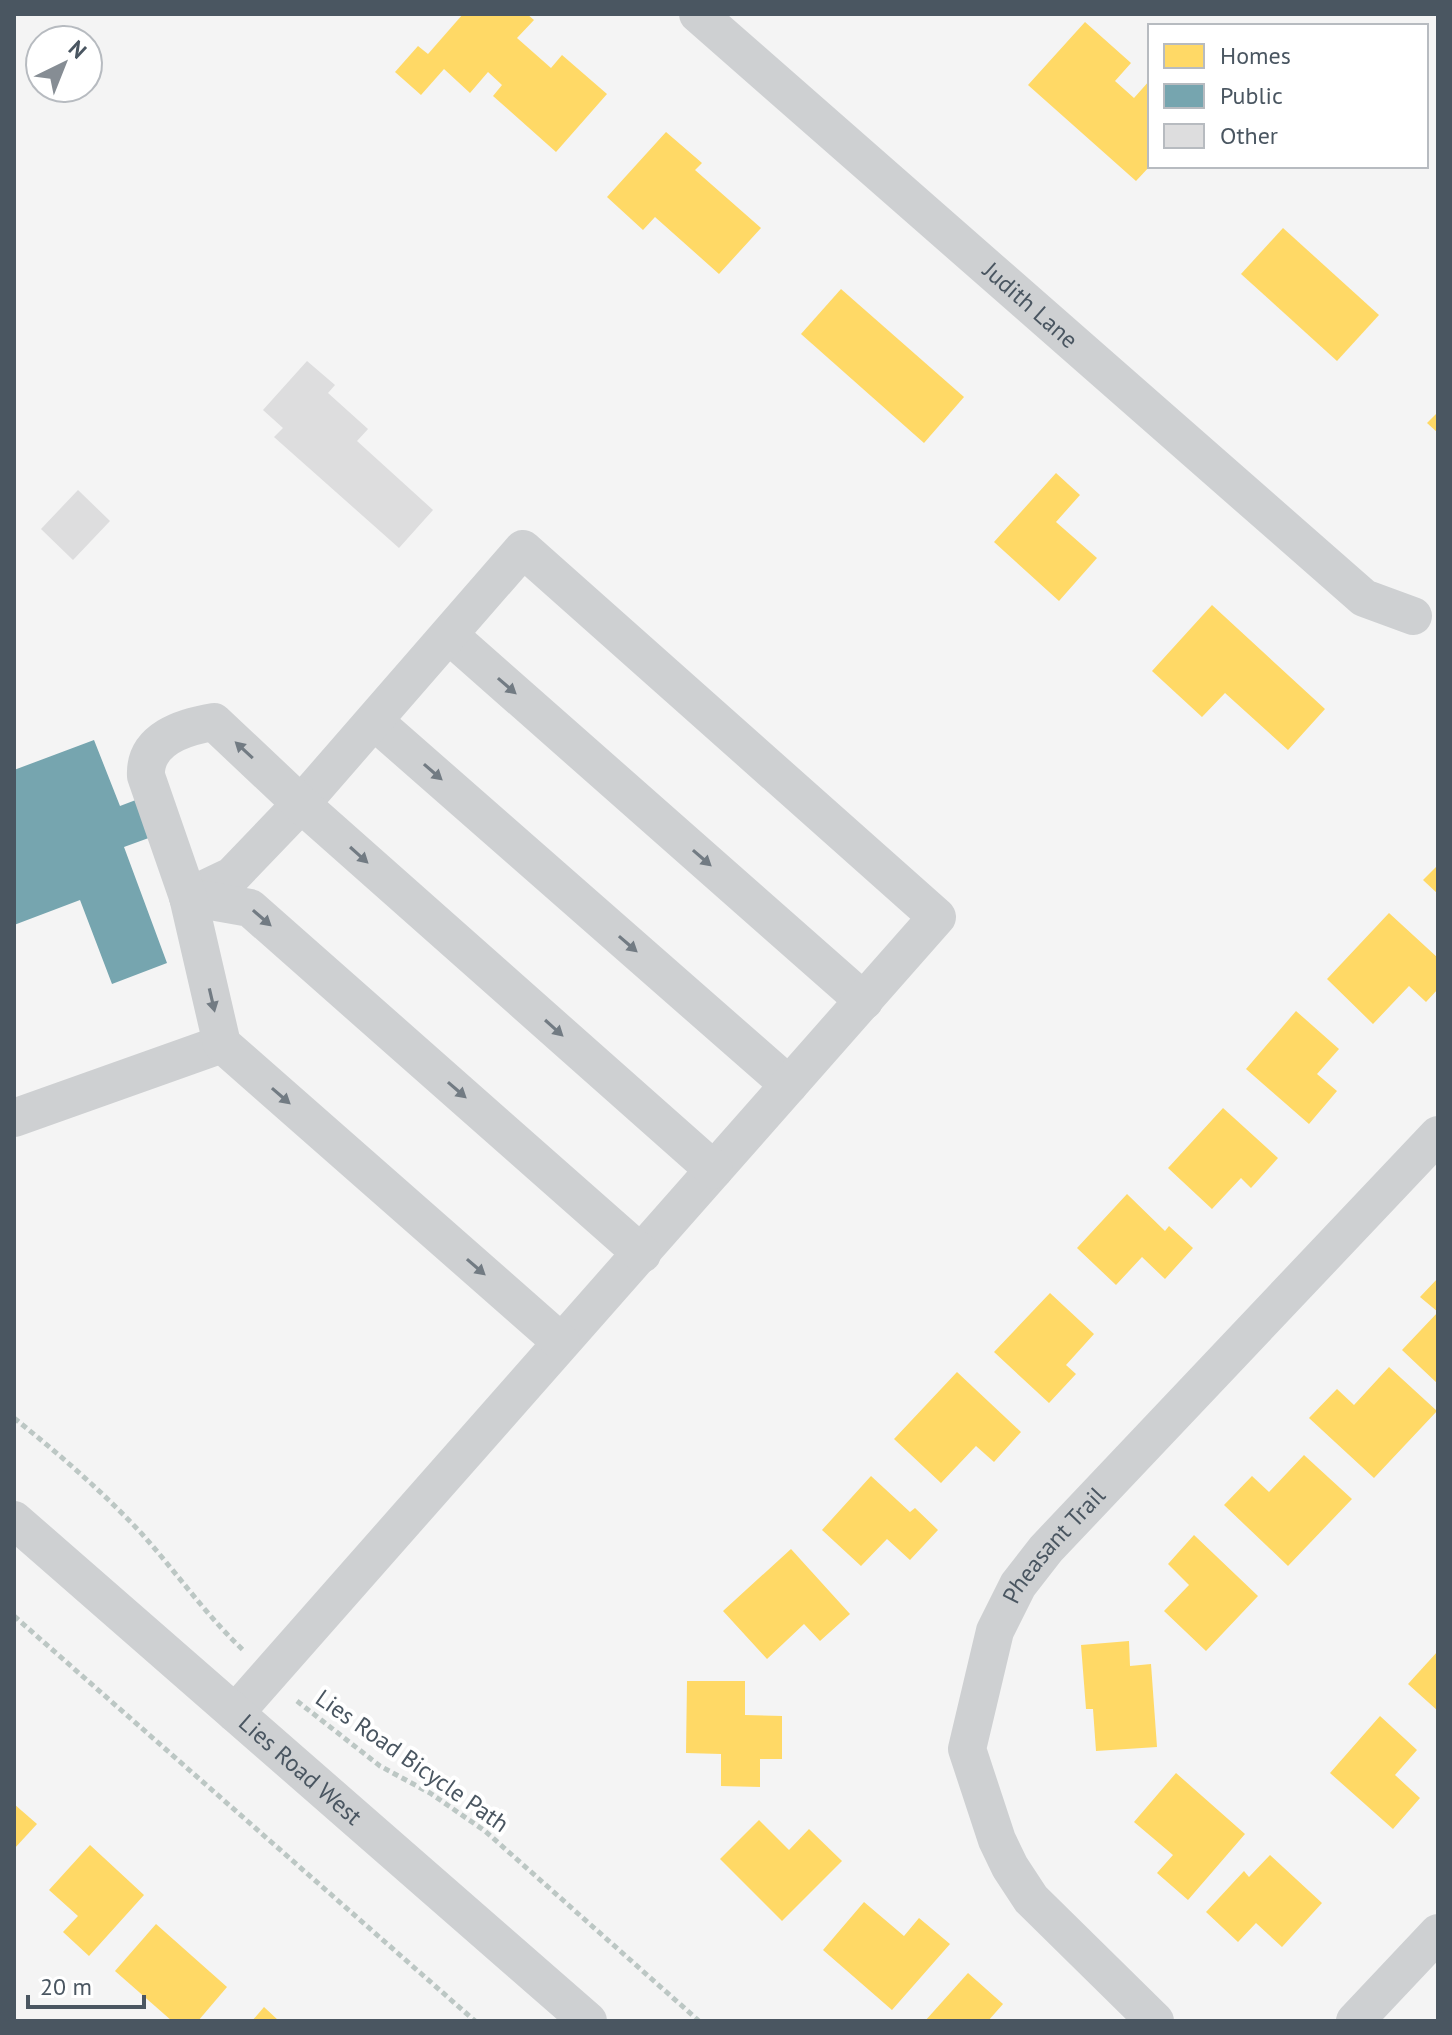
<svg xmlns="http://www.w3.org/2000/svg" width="1452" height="2035" font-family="'PT Sans',sans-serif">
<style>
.homes{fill:#ffd966}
.public{fill:#76a5af}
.building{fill:#ddddde}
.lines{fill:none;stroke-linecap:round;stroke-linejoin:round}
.path{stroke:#bcc7c4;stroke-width:5;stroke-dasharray:6 4;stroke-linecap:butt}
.minor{stroke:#ced0d2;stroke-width:38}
.oneway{fill:#727b83}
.labels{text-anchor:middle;stroke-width:8;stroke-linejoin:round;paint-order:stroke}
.street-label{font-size:24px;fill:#4a5661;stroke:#fff}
</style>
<rect width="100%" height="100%" fill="#f4f4f4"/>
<g class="homes">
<path d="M463,14H527L534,20L517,38L551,68L562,55L607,94L556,152L493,96L502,85L488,72L470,93L444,69L421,95L395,72L418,46L428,54Z"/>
<path d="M1085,22L1131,63L1115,81L1134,98L1150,80V166L1136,181L1028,85Z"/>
<path d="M666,132L702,163L695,170L761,228L719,274L655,217L643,230L607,197Z"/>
<path d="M1283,228L1379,315L1337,361L1241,274Z"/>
<path d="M841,289L964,397L924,443L801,334Z"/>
<path d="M1438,412V433L1427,423Z"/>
<path d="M1056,473L1080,495L1056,522L1097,558L1059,601L994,542Z"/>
<path d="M1212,605L1325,709L1288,750L1225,693L1202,717L1152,671Z"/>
<path d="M1438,865V894L1423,880Z"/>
<path d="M1389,913L1438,958V989L1426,1002L1409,986L1373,1024L1327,979Z"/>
<path d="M1296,1011L1339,1049L1317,1074L1337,1091L1309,1124L1246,1069Z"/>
<path d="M1223,1108L1278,1158L1251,1188L1241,1178L1212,1209L1168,1168Z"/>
<path d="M1127,1194L1165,1231L1169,1226L1193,1248L1165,1279L1142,1257L1116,1285L1077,1248Z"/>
<path d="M1438,1278V1384L1402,1350L1438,1312L1420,1297Z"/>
<path d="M1050,1293L1094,1334L1066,1365L1076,1374L1049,1403L994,1352Z"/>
<path d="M1389,1367L1437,1411L1374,1478L1309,1418L1337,1389L1354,1405Z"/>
<path d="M957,1372L1021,1432L994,1462L976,1446L941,1483L894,1439Z"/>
<path d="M1304,1455L1352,1499L1288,1566L1224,1505L1252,1476L1269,1492Z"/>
<path d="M871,1476L910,1512L915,1508L938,1530L910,1560L887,1539L861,1566L822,1530Z"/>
<path d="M1194,1535L1258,1596L1206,1651L1164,1611L1189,1585L1168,1564Z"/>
<path d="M791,1549L850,1614L820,1641L804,1624L767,1659L723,1611Z"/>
<path d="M1129,1641L1130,1666L1151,1664L1157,1747L1096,1751L1093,1709H1086L1081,1645Z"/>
<path d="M1438,1651V1711L1408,1684Z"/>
<path d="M687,1681H745V1715L782,1716V1759H760V1787L721,1786V1754L686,1753Z"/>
<path d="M1380,1716L1417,1750L1395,1775L1420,1798L1393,1829L1330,1773Z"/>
<path d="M1176,1773L1245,1834L1188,1900L1157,1873L1173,1855L1134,1822Z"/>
<path d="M14,1804L37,1824L14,1849Z"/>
<path d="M759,1820L789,1850L809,1829L842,1861L782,1921L720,1859Z"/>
<path d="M90,1845L144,1895L89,1956L63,1932L78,1916L49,1890Z"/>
<path d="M1270,1855L1322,1903L1282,1947L1256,1923L1238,1942L1206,1912L1244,1871L1249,1877Z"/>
<path d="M864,1902L904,1936L919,1918L950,1944L892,2010L823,1950Z"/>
<path d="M156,1924L227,1987L198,2021H172L115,1971Z"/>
<path d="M968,1973L1003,2004L988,2021H925Z"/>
<path d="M264,2007L279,2021H252Z"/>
</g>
<path class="public" d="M94,740L120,806L162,790L176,828L124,847L167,963L112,984L80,900L14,925V770Z"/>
<g class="building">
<path d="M307,361L335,385L328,393L368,429L357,441L433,510L399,548L274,437L283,428L263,410Z"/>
<path d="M78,490L110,521L73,560L41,529Z"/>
</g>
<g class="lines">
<g class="path">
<path d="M14,1418C59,1454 103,1492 142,1534C176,1572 206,1615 243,1650"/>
<path d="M14,1616L475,2021"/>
<path d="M297,1701L380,1766L430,1793L485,1831L699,2021"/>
</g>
<g class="minor">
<path id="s1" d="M698,14L1364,598L1413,616"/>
<path d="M449,635L864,1001"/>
<path d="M374,721L789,1085"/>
<path d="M188,897L232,876L301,804L523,549L937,917L235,1713"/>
<path d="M188,897L250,908L642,1254"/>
<path d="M14,1118L222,1044"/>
<path d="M561,1342L222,1044L188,897L146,776C144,739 183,727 214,722L301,804L714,1170"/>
<path id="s2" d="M14,1520L588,2021"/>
<path id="s3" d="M1155,2021L1031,1899L1010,1867L997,1840L967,1749L995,1631L1018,1585L1046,1549L1438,1135"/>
<path d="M1355,2021L1438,1933"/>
</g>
</g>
<defs><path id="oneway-solid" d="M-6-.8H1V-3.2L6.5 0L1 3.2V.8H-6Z" transform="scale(2)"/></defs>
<g class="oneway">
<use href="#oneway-solid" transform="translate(507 686) rotate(41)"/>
<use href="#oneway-solid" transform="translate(244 750) rotate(-137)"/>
<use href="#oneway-solid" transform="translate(433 772) rotate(41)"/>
<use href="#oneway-solid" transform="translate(359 855) rotate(42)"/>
<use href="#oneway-solid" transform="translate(702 858) rotate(41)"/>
<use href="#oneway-solid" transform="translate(262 918) rotate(41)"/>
<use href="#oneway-solid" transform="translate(628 944) rotate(41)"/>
<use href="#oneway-solid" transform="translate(212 1000) rotate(77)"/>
<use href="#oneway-solid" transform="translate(554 1028) rotate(42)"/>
<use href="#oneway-solid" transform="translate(457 1090) rotate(41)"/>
<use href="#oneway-solid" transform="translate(281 1096) rotate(41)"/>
<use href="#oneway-solid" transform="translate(476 1267) rotate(41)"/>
</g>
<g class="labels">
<g class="street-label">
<text dy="8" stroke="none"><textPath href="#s1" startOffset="442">Judith Lane</textPath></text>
<text dy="8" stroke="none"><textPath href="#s3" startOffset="564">Pheasant Trail</textPath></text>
<text transform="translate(412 1761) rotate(35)" y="8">Lies Road Bicycle Path</text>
<text dy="8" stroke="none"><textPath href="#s2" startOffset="380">Lies Road West</textPath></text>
</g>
</g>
<rect width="1452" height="2035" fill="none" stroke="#4a5661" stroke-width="32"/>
<rect x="1148" y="24" width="280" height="144" fill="#ffffff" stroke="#b7bbc0" stroke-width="2"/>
<rect x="1164" y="44" width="40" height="24" fill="#ffd966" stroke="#b7bbc0" stroke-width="2"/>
<text x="1220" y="64" font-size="24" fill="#4a5661">Homes</text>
<rect x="1164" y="84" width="40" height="24" fill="#76a5af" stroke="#b7bbc0" stroke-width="2"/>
<text x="1220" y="104" font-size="24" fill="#4a5661">Public</text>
<rect x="1164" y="124" width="40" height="24" fill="#ddddde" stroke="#b7bbc0" stroke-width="2"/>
<text x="1220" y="144" font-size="24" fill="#4a5661">Other</text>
<g transform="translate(64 64) rotate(43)"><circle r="38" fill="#ffffff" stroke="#b7bbc0" stroke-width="2"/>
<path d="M0-6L14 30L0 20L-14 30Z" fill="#868d94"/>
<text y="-12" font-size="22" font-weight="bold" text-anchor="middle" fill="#4a5661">N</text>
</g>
<path d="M28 1995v12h116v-12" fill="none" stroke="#4a5661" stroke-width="4"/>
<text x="40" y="1995" font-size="24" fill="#4a5661" stroke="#ffffff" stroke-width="6" paint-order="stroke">20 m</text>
</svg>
